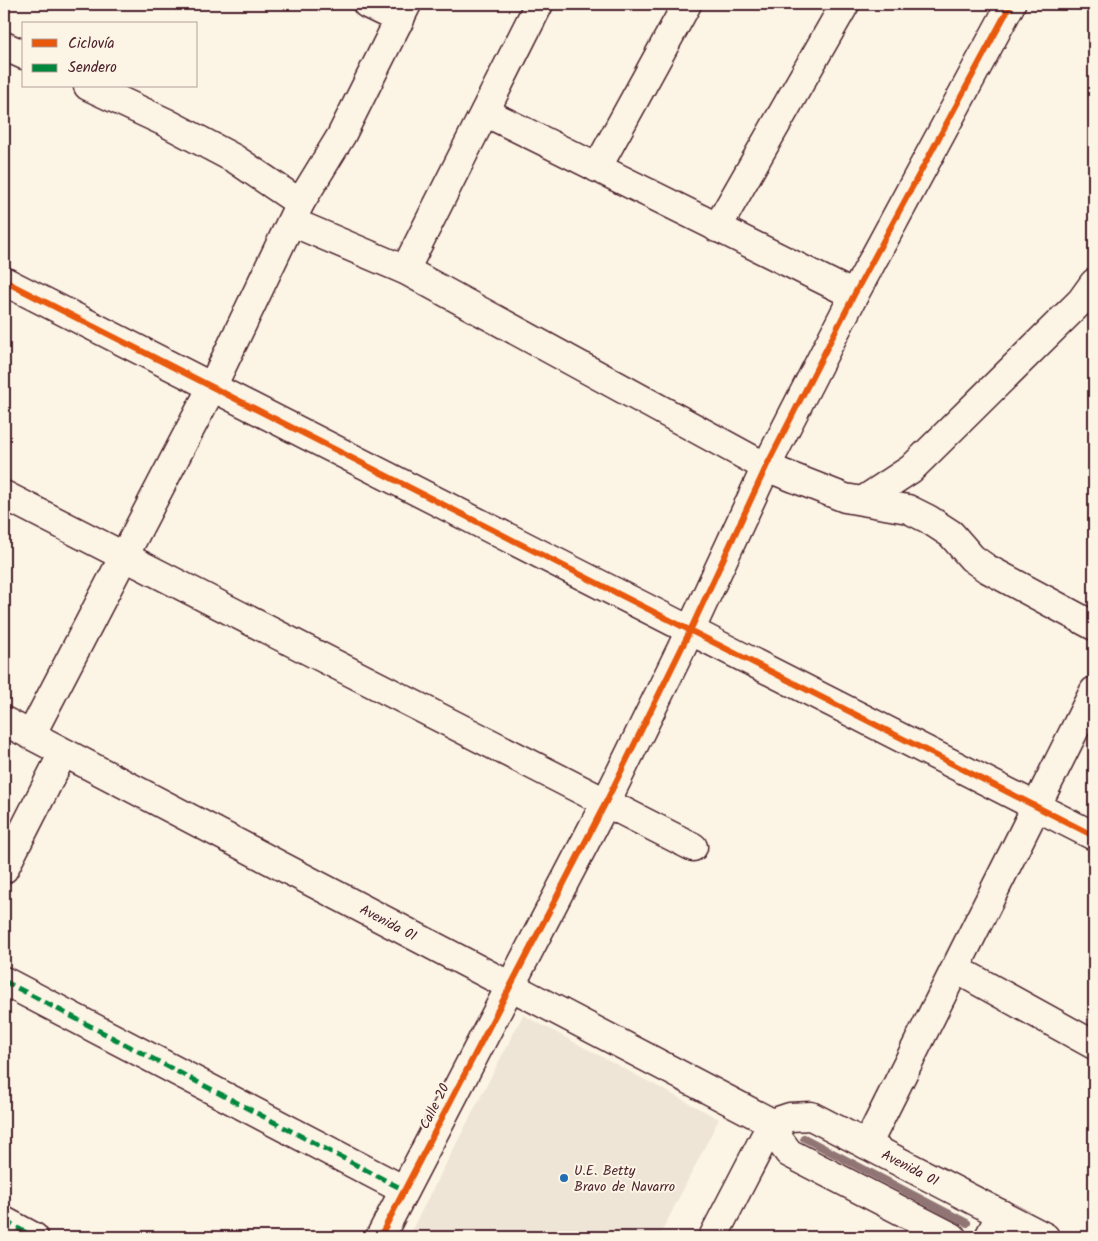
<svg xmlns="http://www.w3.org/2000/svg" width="1098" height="1241" font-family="Kalam,sans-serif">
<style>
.built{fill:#eee5d7}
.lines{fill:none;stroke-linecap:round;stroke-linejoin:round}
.stream{stroke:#917474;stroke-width:8}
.minor-casing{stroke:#4a1f2b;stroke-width:31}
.tertiary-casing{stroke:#4a1f2b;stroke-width:31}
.minor{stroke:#fcf5e5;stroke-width:28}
.tertiary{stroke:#fcf5e5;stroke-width:28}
.quiet{stroke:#00873e;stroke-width:5;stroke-dasharray:10 5;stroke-linecap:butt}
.cycleway-casing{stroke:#fcf5e5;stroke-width:9}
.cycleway{stroke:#e8590c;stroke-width:6}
.poi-dot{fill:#1f6fb2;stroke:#fcf5e5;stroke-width:2}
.labels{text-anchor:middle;stroke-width:4;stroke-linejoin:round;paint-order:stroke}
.street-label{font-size:14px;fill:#4a1f2b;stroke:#fcf5e5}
.poi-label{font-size:14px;fill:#4a1f2b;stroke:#fcf5e5;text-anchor:start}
</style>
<rect width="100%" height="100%" fill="#fcf5e5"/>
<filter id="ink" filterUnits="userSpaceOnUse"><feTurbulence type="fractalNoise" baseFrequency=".02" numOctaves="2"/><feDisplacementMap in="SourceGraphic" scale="10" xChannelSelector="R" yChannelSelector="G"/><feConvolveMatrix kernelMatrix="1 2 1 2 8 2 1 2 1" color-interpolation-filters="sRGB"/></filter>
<g filter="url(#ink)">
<path class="built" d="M523,1015L719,1119L659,1237H408Z"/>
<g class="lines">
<path class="stream" d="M804,1138L967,1223"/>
<g class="minor-casing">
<g id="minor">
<path d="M367,4L400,20"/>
<path d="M4,46L24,55"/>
<path d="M88,86L165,122L235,159L300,203"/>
<path d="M485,112L854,295"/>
<path d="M597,168L687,4"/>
<path d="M292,222L405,270L766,467L845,498L908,509L928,519L951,534L972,558L986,568L1094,626"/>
<path d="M717,228L845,4"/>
<path d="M405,270L539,4"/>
<path d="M4,281L1094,836"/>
<path d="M4,495L693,847"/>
<path d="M864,500L911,469L1081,301L1094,283"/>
<path d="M31,735L212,387L300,203L341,136L407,4"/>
<path d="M4,869L63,753"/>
<path d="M956,969L1094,1045"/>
<path d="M4,981L404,1190"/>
<path d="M867,1145L1094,691"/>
<path d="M4,1221L34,1237"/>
<path d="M380,1237L606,802L690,631L766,467L854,295L1011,4"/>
<path id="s1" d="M952,1237L789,1153L780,1141L772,1123L790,1117L811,1116L1045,1237"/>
<path d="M989,1237L1001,1214"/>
</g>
</g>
<g class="tertiary-casing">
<g id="tertiary">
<path id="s2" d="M4,721L772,1123L713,1237"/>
</g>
</g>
<use href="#minor" class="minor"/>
<use href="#tertiary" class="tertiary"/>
<g class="quiet">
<path d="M4,981L404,1190"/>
<path d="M4,1221L34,1237"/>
</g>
<g class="cycleway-casing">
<g id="cycleway">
<path d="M4,281L1094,836"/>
<path d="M380,1237L606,802L690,631L766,467L854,295L1011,4"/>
</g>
</g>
<use href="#cycleway" class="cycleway"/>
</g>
</g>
<circle class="poi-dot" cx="564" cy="1178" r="5"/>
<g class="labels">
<g class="street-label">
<text dy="5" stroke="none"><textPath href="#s2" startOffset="434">Avenida 01</textPath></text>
<text transform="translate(434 1106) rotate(-63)" y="5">Calle 20</text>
<text dy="5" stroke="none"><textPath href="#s1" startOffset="370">Avenida 01</textPath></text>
</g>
<g class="poi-label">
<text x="574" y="1175">U.E. Betty<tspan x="574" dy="16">Bravo de Navarro</tspan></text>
</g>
</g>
<rect width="1098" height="1241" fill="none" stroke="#fcf5e5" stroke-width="20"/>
<rect x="10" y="10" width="1078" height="1221" fill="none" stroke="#4a1f2b" stroke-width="2" filter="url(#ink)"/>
<rect x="22" y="22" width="175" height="65" fill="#fcf5e5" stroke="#b59f9b"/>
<rect x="32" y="39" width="25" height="8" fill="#e8590c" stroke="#b59f9b"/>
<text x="68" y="48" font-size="15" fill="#4a1f2b">Ciclovía</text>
<rect x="32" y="64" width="25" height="8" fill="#00873e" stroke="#b59f9b"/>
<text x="68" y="72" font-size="15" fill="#4a1f2b">Sendero</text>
</svg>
